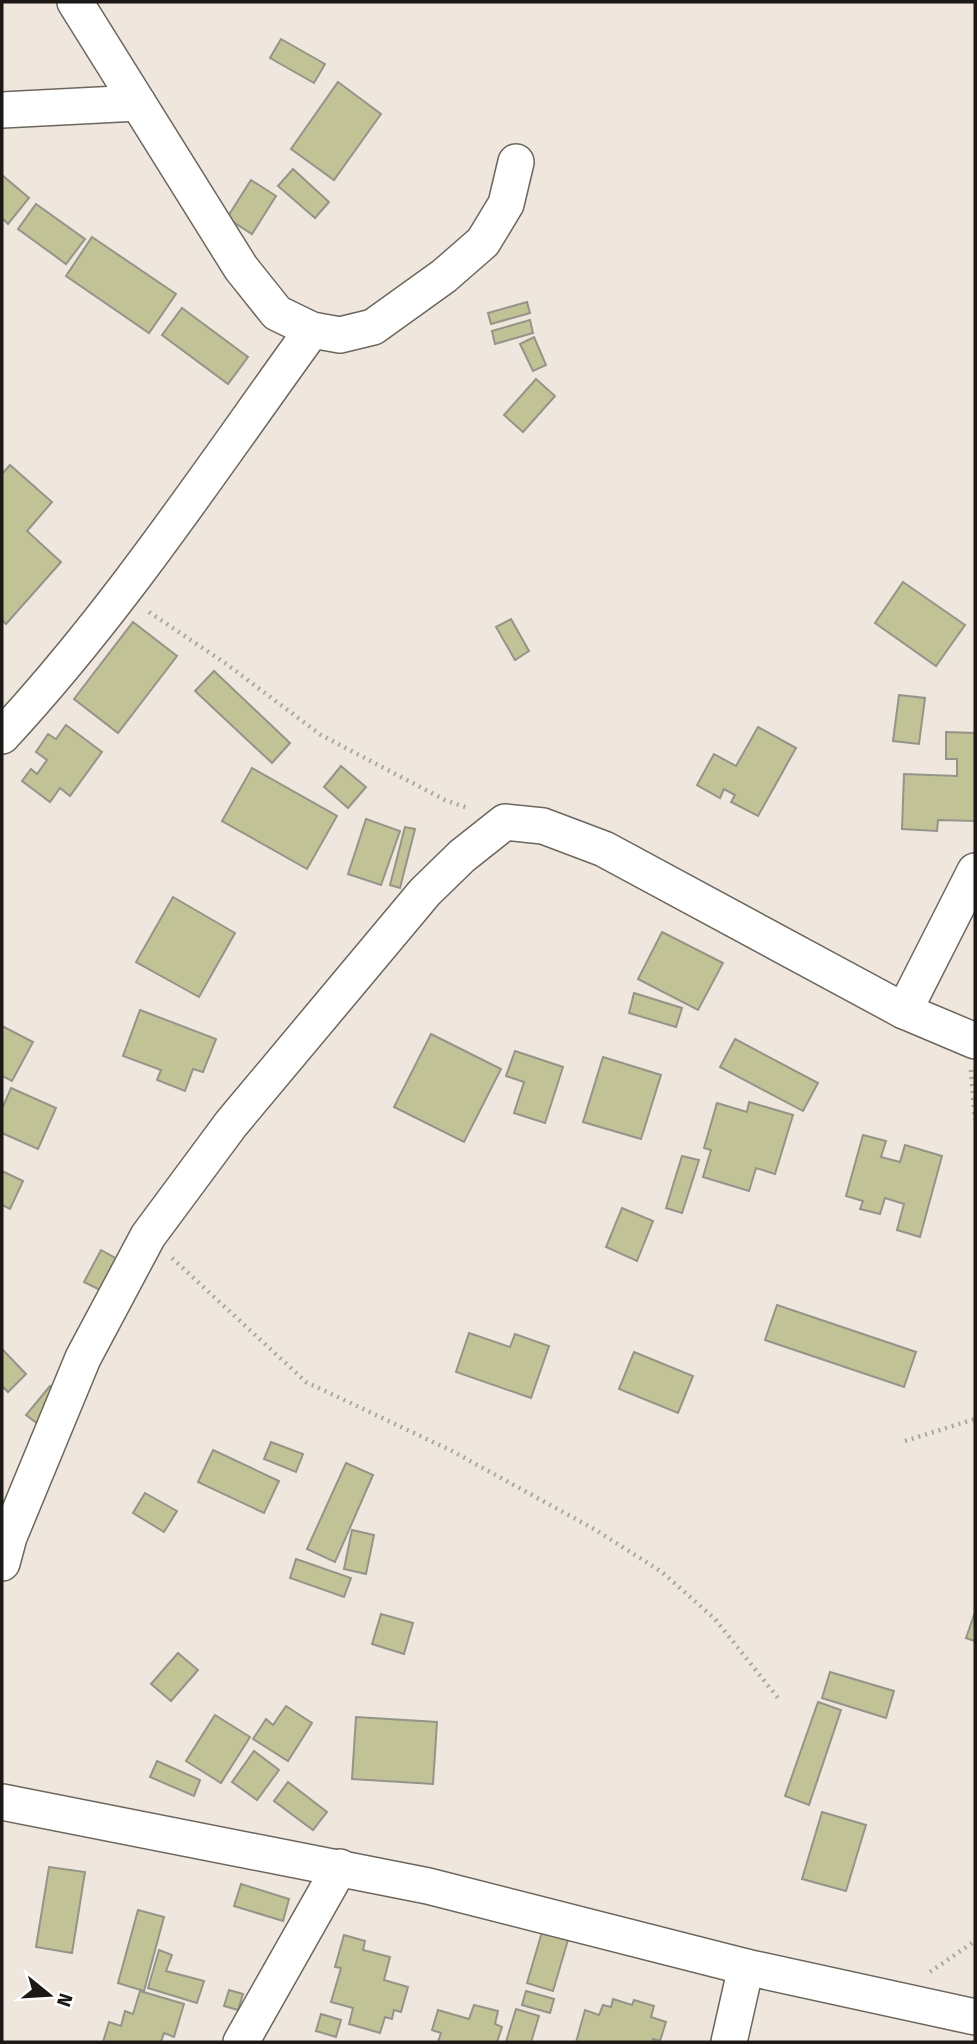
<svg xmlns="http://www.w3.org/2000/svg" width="977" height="2044" font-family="'Fira Sans',sans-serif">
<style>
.building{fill:#c2c297;stroke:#949489;stroke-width:2}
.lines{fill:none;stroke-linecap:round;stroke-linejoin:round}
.minor-casing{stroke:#6c665d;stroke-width:38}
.path{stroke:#ada79f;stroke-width:4.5;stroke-dasharray:2 5;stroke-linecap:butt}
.minor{stroke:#fff;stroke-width:35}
</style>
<rect width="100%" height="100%" fill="#efe7dd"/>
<g class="building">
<path d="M281,39L325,64L314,83L270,58Z"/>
<path d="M338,82L381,114L334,180L291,149Z"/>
<path d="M293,169L329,202L315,218L278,186Z"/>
<path d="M2,175L29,198L8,224L2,218Z"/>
<path d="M251,180L276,196L252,234L227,218Z"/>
<path d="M36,204L85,239L66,264L18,229Z"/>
<path d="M92,237L176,294L149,333L66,276Z"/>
<path d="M527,302L530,313L491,324L488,313Z"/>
<path d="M182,308L248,357L228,384L162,335Z"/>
<path d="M530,320L533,333L495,344L492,331Z"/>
<path d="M534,337L546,365L533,371L520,344Z"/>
<path d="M536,379L555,396L523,432L504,415Z"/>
<path d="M10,465L52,502L27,531L61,562L6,624L2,620V474Z"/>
<path d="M903,582L965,625L936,666L875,623Z"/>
<path d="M511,619L529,651L515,660L496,627Z"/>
<path d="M133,622L177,656L118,733L74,699Z"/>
<path d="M214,671L290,743L272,763L195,691Z"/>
<path d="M899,695L925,698L919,744L893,741Z"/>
<path d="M66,725L102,752L70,796L60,788L50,802L22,781L31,769L37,774L47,760L36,752L48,734L56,739Z"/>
<path d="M758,727L796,748L758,816L731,802L735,795L724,789L720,798L697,785L714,754L736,766Z"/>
<path d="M946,732L975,733V821L938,820L937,831L902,829L904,774L957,776V759H946Z"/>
<path d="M341,766L366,787L348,808L324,787Z"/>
<path d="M252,768L337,816L307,869L222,821Z"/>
<path d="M366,819L400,831L381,885L348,874Z"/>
<path d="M405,827L415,829L400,888L390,885Z"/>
<path d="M173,897L235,933L199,997L136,962Z"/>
<path d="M662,932L723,963L698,1010L638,979Z"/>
<path d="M634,993L682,1008L676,1027L629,1013Z"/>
<path d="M140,1010L216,1039L203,1072L193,1069L185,1091L157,1080L161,1070L123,1056Z"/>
<path d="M2,1026L33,1042L12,1081L2,1076Z"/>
<path d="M431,1034L501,1069L464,1142L394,1107Z"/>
<path d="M735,1039L818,1083L803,1111L720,1067Z"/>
<path d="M515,1051L563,1067L545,1123L514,1113L524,1082L506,1076Z"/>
<path d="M603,1057L661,1075L641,1139L583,1122Z"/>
<path d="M11,1088L56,1108L38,1149L2,1133V1109Z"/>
<path d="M749,1102L793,1115L775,1174L756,1168L749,1191L703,1177L711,1150L704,1148L717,1103L747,1112Z"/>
<path d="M863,1135L886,1141L881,1157L900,1162L905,1145L942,1156L920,1237L897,1230L904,1204L885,1198L880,1214L860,1209L863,1201L846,1196Z"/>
<path d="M682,1156L699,1160L682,1213L666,1208Z"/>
<path d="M2,1171L23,1181L10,1209L2,1205Z"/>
<path d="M622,1208L653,1221L637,1261L606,1247Z"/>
<path d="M101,1250L117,1259L100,1290L84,1282Z"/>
<path d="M777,1305L916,1352L904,1387L765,1340Z"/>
<path d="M469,1333L510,1347L515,1334L549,1346L531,1398L456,1372Z"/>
<path d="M2,1349L26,1374L8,1392L2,1386Z"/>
<path d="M634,1352L693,1376L678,1413L619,1389Z"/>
<path d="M50,1386L61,1395L38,1424L26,1415Z"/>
<path d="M271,1442L303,1454L296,1472L264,1459Z"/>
<path d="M213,1450L279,1481L264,1513L198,1482Z"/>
<path d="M346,1463L373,1475L335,1562L307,1549Z"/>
<path d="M145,1493L177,1511L164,1532L133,1513Z"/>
<path d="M352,1530L374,1535L366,1574L344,1569Z"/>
<path d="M296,1559L351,1578L344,1597L290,1578Z"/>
<path d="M975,1612V1641L966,1638Z"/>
<path d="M381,1614L413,1623L404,1654L372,1644Z"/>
<path d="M178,1653L198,1670L171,1701L151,1684Z"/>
<path d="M830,1672L894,1691L886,1718L822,1698Z"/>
<path d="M818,1702L841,1710L809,1805L785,1796Z"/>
<path d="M286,1706L312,1723L288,1761L253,1739L266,1719L273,1725Z"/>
<path d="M215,1715L250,1737L221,1783L186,1761Z"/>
<path d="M356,1717L437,1722L433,1784L352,1779Z"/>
<path d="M254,1751L279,1770L257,1800L232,1782Z"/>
<path d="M157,1761L200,1780L194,1796L150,1777Z"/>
<path d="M288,1782L327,1812L313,1830L274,1801Z"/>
<path d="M822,1812L866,1825L846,1891L802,1879Z"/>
<path d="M49,1867L85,1872L72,1953L36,1947Z"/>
<path d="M241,1884L289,1899L283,1921L234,1906Z"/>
<path d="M138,1910L164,1917L144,1991L118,1983Z"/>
<path d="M542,1932L568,1940L553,1991L527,1983Z"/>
<path d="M344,1935L365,1941L363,1950L390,1957L384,1980L408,1987L401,2012L394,2010L392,2019L385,2017L380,2033L349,2024L353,2008L331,2002L341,1968L335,1967Z"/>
<path d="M159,1950L172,1955L166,1971L204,1981L197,2003L148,1988Z"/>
<path d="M229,1990L243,1994L238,2010L224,2006Z"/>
<path d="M140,1991L184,2004L174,2037L164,2033L161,2042H103L109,2022L121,2026L125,2011L133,2014Z"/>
<path d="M526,1991L554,1999L550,2013L522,2005Z"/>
<path d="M613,1999L632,2005L634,2000L654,2006L651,2017L666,2022L660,2041L653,2039L652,2042H576L585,2010L599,2015L603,2005L611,2007Z"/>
<path d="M474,2005L498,2011L495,2024L502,2027L497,2042H438L441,2033L432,2030L438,2010L469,2019Z"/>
<path d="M516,2009L539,2016L531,2042H506Z"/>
<path d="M321,2014L341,2020L336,2037L316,2031Z"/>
</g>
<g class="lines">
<g class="minor-casing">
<g id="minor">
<path d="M75,2L241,268L277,313L312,330L340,335L373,327L444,276L483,242L506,204L516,162"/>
<path d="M2,110L138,103"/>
<path d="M2,736C118,611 212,468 312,330"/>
<path d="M904,1011L975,871"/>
<path d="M2,1563L9,1537L83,1358L148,1236L231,1124L425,892L462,856L505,822L543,826L604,849L904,1011L975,1041"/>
<path d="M2,1802L428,1886L746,1967L975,2017"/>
<path d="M241,2042L340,1867"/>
<path d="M729,2042L746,1967"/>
</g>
</g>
<g class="path">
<path d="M149,612L225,663L321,735L445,800L468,808"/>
<path d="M971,1070L975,1120"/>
<path d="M172,1258L306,1382L450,1450L594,1529L662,1572L715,1619L778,1698"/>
<path d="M905,1441L975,1419"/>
<path d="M930,1972L975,1941"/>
</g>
<use href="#minor" class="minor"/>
</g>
<rect width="977" height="2044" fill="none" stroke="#1b1815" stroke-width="7"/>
<g transform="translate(49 1995) rotate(108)" stroke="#ffffff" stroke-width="5" paint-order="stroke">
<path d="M0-5L12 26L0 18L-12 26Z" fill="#1b1815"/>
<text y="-10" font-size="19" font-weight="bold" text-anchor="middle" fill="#1b1815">N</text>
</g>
</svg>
